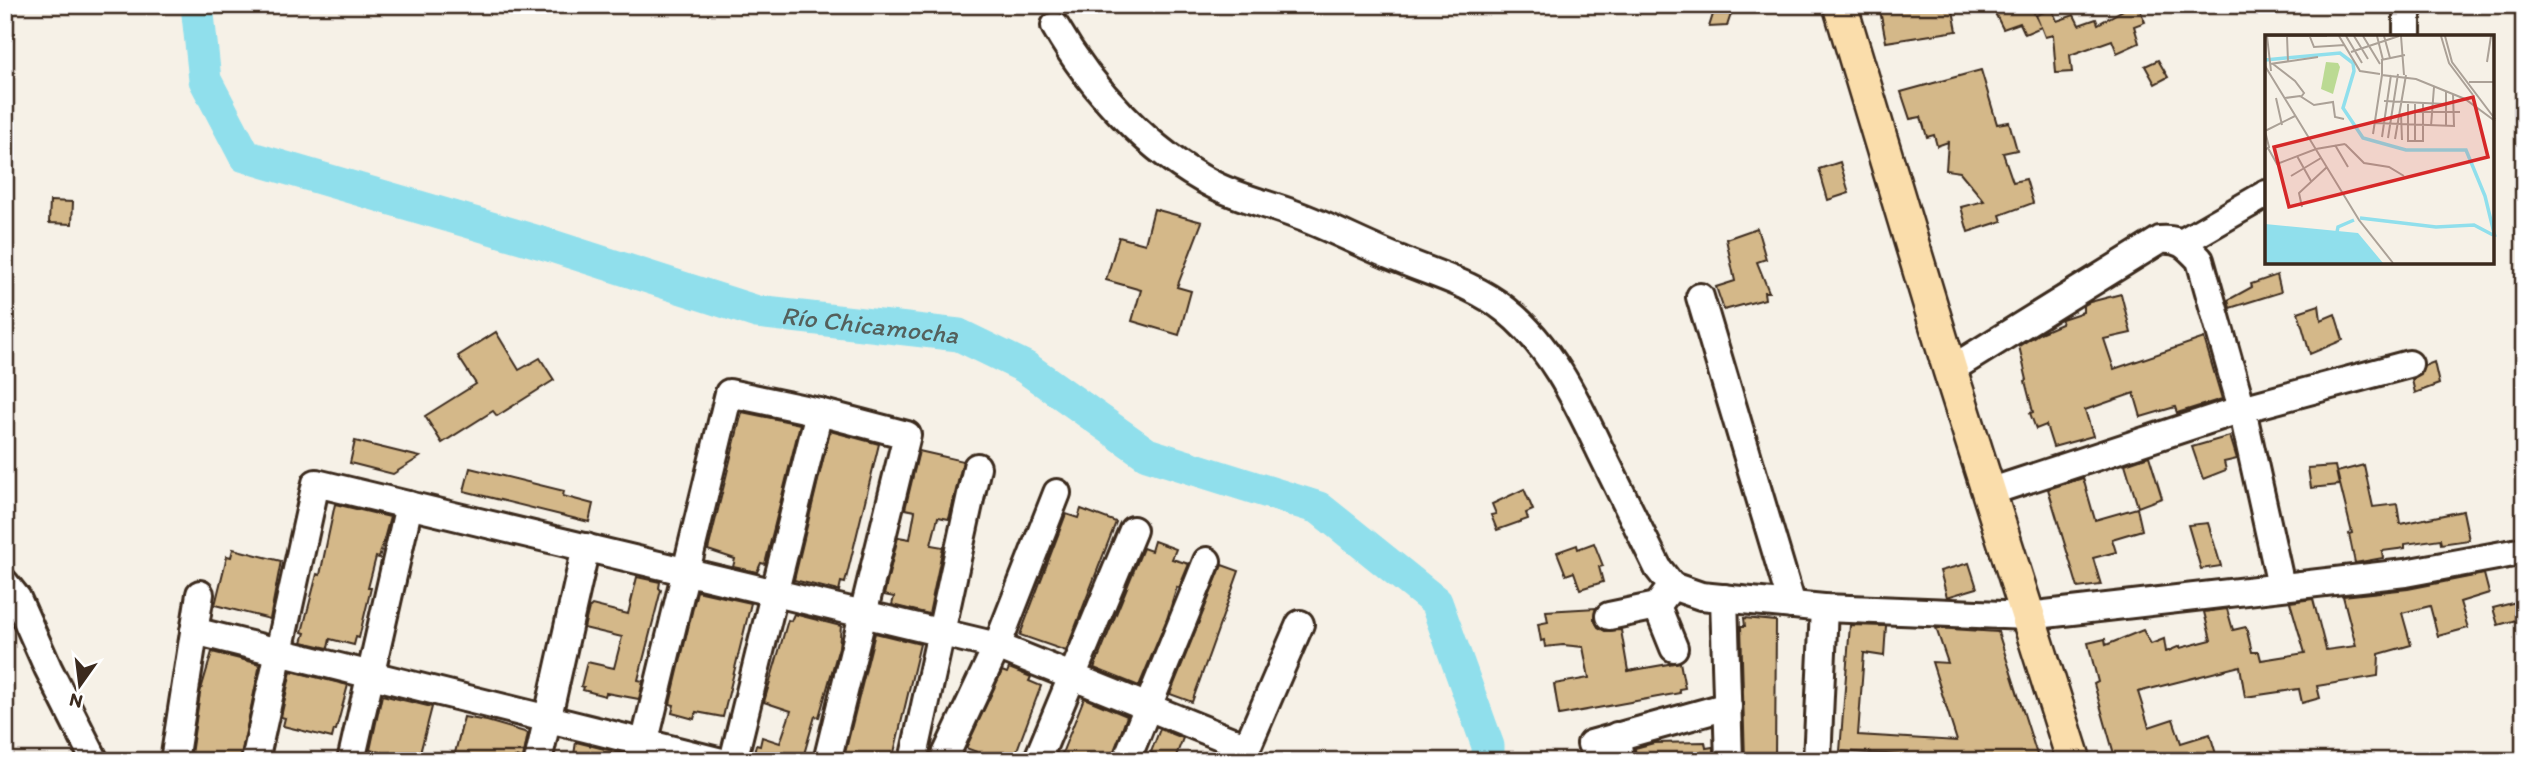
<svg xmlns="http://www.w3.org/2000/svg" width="2529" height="766" font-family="Itim,sans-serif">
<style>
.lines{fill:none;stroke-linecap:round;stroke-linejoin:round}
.river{stroke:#90dfec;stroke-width:33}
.building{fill:#d4b889;stroke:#3b2a1e;stroke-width:2}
.minor-casing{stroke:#3b2a1e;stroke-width:32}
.major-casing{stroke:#3b2a1e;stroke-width:38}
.minor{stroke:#fff;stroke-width:26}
.major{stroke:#faddab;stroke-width:33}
.labels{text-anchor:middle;stroke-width:6;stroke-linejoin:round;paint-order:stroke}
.water-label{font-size:26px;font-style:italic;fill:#54605c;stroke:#fff}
.inset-river{fill:none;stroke:#90dfec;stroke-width:3.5}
.inset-road{fill:none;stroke:#aba197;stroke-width:2}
.view{fill:#d62828;fill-opacity:0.15;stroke:#d62828;stroke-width:3.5}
.inset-edge{fill:none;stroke:#3b2a1e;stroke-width:3.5}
</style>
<rect width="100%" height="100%" fill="#f6f1e7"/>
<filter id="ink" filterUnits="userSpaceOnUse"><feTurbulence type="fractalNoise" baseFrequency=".0143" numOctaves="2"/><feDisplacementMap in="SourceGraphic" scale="14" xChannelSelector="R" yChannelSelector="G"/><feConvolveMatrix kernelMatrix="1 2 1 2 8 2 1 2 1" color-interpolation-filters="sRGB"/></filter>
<g filter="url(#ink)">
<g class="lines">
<path class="river" id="s1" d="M197,5L205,80L245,156L552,246L757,312L959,335L1025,367L1147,454L1319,508L1436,602L1488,746V761"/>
</g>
<g class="building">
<path d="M1716,5H1734L1727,26L1709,27Z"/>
<path d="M1879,5H1952L1957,31L1886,42Z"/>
<path d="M1991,5H2011L2014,11L2030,5L2040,25L2036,15L2052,9L2057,21L2074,15L2079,25L2096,19L2098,24L2132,5H2138L2145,22L2134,26L2139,43L2117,53L2112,40L2070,55L2072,72L2056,73L2053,35L2045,37L2041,27L2025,34L2020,23L2003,29Z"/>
<path d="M2158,60L2168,77L2155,84L2145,66Z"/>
<path d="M1981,70L1997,124L2009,122L2017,150L2003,153L2013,182L2026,179L2033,203L2000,215L2002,221L1968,232L1961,207L1984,201L1960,172L1946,170L1948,142L1937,146L1934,135L1927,137L1921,117L1910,119L1901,92Z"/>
<path d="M1840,162L1849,193L1828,200L1819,169Z"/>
<path d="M50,201L73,202L72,224L49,223Z"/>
<path d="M1154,209L1202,222L1177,287L1191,291L1179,335L1132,321L1141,290L1106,280L1119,237L1145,244Z"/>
<path d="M1757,228L1766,259L1757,262L1769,292H1764L1765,299L1724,310L1716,287L1735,281L1726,239Z"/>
<path d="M2277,275L2281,292L2230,308L2228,300L2252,287L2251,284Z"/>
<path d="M2121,294L2131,333L2104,339L2114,369L2204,338L2222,399L2177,413L2175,407L2141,417L2134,393L2085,410L2093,436L2053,447L2046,425L2036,429L2030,413L2033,412L2025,381L2027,380L2019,346L2040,333L2061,324L2062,319L2083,312V306L2090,302Z"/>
<path d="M2319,305L2321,320L2335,314L2343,340L2310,354L2298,312Z"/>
<path d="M496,332L519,370L540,358L554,380L497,416L493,411L442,443L425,416L476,384L458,356Z"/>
<path d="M2434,362L2439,384L2415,393L2412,380L2421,375L2424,366Z"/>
<path d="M742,412L800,424L765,564L761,563L757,572L733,567L735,559L708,550Z"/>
<path d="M830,431L879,444L845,583L841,582L839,591L794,580Z"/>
<path d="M2230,436L2237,459L2224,462L2226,470L2203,479L2192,447Z"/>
<path d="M355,441L420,457L393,474L350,463Z"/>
<path d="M919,451L963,461L949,519L938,517L931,545L943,547L929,614L892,605L894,597L884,595L898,537L910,539L915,511L905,509Z"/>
<path d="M2149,456L2162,498L2138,507L2125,464Z"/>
<path d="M2364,465L2373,507L2397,504L2400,524L2463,511L2469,540L2441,544L2440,539L2405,544V548L2382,551L2383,558L2355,563L2349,534L2352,533L2337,472Z"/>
<path d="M2335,466L2339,485L2311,488L2308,468Z"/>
<path d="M470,468L564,491L563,496L593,504L589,522L464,491Z"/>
<path d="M2083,478L2095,520L2137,508L2142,530L2112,539L2116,552L2093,558L2101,585L2078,588L2048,489Z"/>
<path d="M1524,489L1533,510L1526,513L1528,519L1497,530L1491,515L1496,514L1492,504Z"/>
<path d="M335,504L390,517L379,558L376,557L368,588H371L359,638L356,637L354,645L330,639L328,648L302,642L305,633L302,632L317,574L320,575Z"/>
<path d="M1081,509L1116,522L1066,651L1020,635L1066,514L1078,518Z"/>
<path d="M2208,523L2221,566L2201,569L2188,525Z"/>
<path d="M1154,541L1176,549L1172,559L1189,564L1179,588L1177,587L1167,619L1139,686L1094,668L1143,548L1151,551Z"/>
<path d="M1594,543L1603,566L1599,567L1603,582L1580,589L1574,572L1566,575L1557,552L1577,545L1578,549Z"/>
<path d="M233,549L281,561L270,619L215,605L227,556L231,557Z"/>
<path d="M1969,563L1977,588L1947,597L1940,571Z"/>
<path d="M1222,565L1239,571L1192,702L1170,694Z"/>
<path d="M2484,574L2489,593L2460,602L2468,628L2438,636L2430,606L2402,613L2411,645L2379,654L2378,676L2317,686L2320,698L2302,703L2299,689L2245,697L2240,666L2138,692L2149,727L2173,719L2181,743L2210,734L2218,761H2116L2094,684L2098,682L2088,643L2105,639L2106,645L2143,630L2151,644L2164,639L2166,652L2180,646V648L2211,640L2204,612L2227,609L2233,630L2246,627L2252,652H2259L2261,660L2305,653L2290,602L2313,599L2326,650L2356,646L2343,596L2408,589Z"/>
<path d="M637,577L660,582L659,588L661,590L638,680L643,681L639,699L606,693L605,696L583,690L584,687L581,686L587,662L614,668L622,637L584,628L589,608L592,605L628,614Z"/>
<path d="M697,591L751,603L723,717L696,712L694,719L672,713L674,705L670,704Z"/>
<path d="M2524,600V618L2498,625L2493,608Z"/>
<path d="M1596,608L1594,619L1598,627L1605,631L1621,630L1628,671L1680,662L1685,688L1679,689L1680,693L1559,715L1554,684L1589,678L1583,647L1563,645L1545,647L1544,640L1541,641L1538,624L1548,622L1546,611Z"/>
<path d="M794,614L841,626L839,647L819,717L815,716L802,761H752L756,745L760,746L762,737L780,743L791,711L764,702L788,620L791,621Z"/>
<path d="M1744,618L1776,621L1775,761H1745L1741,626H1745Z"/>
<path d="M1850,625L1886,626L1884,656L1864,653L1858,735L1957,741L1932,662L1948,663L1936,628L1998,632L2039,761H1964L1963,759L1840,751Z"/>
<path d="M875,633L920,644L913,673L892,761H843Z"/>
<path d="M212,652L260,664L240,761H190L200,693Z"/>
<path d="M1009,668L1031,677L1029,681L1041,686L1020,742L1013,761H974L977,752L966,748L1002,671L1007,673Z"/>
<path d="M291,671L348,685L336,730H334L332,738L283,726L285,718L281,717Z"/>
<path d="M382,695L432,707L418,761L370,750Z"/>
<path d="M1084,698L1127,716L1111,761H1059Z"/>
<path d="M464,717L487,721L528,733L523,759L515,757L514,761H453Z"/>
<path d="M1160,729L1183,738L1174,761H1166L1151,752Z"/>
<path d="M576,742L625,754V761H573Z"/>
<path d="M1705,742L1706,748L1713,747V761H1636L1635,748L1654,743Z"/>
</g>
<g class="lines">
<g class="minor-casing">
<g id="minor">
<path d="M2407,5V37"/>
<path d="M1055,26C1091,89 1149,152 1214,185C1240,198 1267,204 1294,214C1330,227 1365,246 1401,260C1437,275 1475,285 1506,310C1552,347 1577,402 1602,454C1621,492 1639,530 1658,568L1672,586L1701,596L1824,608L2028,616L2405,573L2524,551"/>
<path d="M2183,242L2266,194"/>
<path d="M1700,297L1792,605"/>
<path d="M1950,370L2160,240C2180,238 2187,246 2200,260L2242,409L2281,586"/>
<path d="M1989,492L2242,409L2409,364"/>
<path d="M5,583L17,598L48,668L95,761"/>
<path d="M1724,598L1729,761"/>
<path d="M1657,606L1674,648"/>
<path d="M1609,616L1657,606L1672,586"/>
<path d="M194,631L718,761"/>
<path d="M1617,736L1620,761"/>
<path d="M1591,744L1728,706"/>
<path d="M174,761L200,594"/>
<path d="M255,761L316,483L997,646L1247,747"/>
<path d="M351,761L409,505"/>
<path d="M538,761L586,547"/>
<path d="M640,761L729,393L819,412L907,435L827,761"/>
<path d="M733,761L819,412"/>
<path d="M913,761L977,467"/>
<path d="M943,761L997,646L1057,493"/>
<path d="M1037,761L1133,530"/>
<path d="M1126,761L1207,561"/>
<path d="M1241,761L1300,624"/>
<path d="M1817,761L1824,608"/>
</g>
</g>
<g class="major-casing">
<path id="major" d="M1840,5L1950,370L2074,761"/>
</g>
<use href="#minor" class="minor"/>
<use href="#major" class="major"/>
</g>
</g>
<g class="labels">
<g class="water-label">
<text dy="9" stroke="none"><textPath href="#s1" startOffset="810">Río Chicamocha</textPath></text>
</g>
</g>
<g transform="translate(2265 35)">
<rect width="229" height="229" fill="#f6f1e7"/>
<path d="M61,27L73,28L75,32L68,59L56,54Z" fill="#bbda93"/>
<path d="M0,189L93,198L118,228H0Z" fill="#90dfec"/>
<path class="inset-river" d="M0,25L75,18L88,28L89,36L78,73L98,103L141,115H201L220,161L230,202M95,183L171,192L209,190L228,200M72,197L73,192L89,185"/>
<path class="inset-road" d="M0,1H62M2,1L6,36M22,1L23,27M74,1L95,36L115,39M81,1L97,28M89,1L103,24M98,1L115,29M112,1L118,25M119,1L125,23M136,1L139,40M176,1L184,28L208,60M180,1L187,27L230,84M45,2L49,12L80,10M86,17L134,1M116,25L140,20M117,25V40L151,44L200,64L230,86M222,27L226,1M5,29L53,22M8,29L30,46L39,58L36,62M0,31L94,185L128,228M204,47H230M181,57V91M11,63L17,90M20,63L35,61L49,70L68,67L70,82L79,84M119,66L180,69M143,69V106H158V69M150,69V106M150,77H195M136,79L137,105M110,88L189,91L188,59M166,91L169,52M0,96L30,81M108,99L117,40M117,102L126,40M123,103L133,39M130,104L141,40M80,109L99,128L124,132L139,141M70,110L83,132M3,113L12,129L51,114L80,109M0,115L4,112L0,96M32,121L46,146M26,141L56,123M37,172L34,158L62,132"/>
<path class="view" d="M208,62L223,122L24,172L9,112Z"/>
<rect width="229" height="229" class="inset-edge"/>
</g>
<rect width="2529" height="766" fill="none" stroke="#fff" stroke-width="28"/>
<rect x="14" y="14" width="2501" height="738" fill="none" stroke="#3b2a1e" stroke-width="2.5" filter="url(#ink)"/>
<g transform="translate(80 685) rotate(194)" stroke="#ffffff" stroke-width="5" paint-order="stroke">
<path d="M0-5L12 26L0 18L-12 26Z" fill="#3b2a1e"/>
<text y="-10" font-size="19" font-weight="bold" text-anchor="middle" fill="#3b2a1e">N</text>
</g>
</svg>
